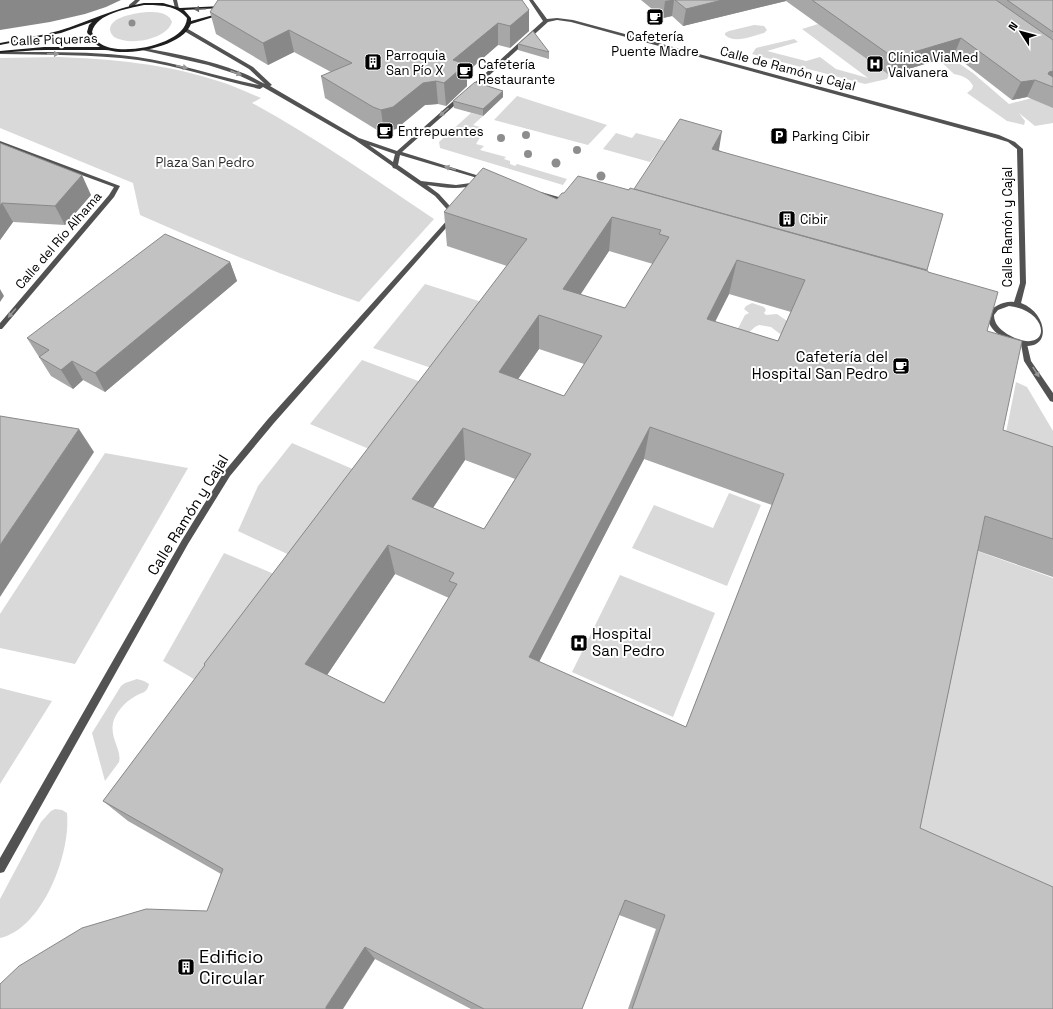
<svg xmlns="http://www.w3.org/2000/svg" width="1053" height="1009" font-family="'Space Grotesk',sans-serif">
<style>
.green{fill:#d9d9d9}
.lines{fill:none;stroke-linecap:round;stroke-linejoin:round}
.lane{fill:#525252;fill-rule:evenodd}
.street{fill:#525252;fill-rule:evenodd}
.secondary{fill:#1f1f1f;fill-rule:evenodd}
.tree{fill:#8d8d8d}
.wall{fill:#a7a7a7;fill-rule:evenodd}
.shaded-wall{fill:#888}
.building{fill:#c2c2c2;stroke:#888;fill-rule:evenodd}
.oneway{fill:#626262}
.oneway2{fill:#979797}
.labels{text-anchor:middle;stroke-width:4;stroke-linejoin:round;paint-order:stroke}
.far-poi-label{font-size:13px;fill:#000;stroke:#fff;text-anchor:start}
.far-street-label{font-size:13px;fill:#000;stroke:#fff}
.far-park-label{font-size:13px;fill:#303030;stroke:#fff}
.poi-label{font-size:15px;fill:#000;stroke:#fff;text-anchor:end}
.street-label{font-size:15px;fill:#000;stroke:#fff}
.near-poi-label{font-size:18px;fill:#000;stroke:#fff;text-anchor:start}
</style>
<rect width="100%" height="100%" fill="#fff"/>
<g class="green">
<path d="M147,12C157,12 168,12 172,22C166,40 129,46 114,37C112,35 110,32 110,29C111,16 137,13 147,12Z"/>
<path d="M899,22L973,73L1009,104L1043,95L1053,102V123L1035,126L1019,113L1025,121L1024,125L1007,121L967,93L972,89L973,86C969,78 963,76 954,74Z"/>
<path d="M818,24L889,75L887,79L865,84L752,54L756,48L794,39L798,42L767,51L806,61L820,57L836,69L868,78L802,29Z"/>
<path d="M754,25L764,26L767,30L764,33C753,36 734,44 725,35V33L729,31Z"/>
<path d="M59,57C112,59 167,64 218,81C232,85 246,92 261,98L252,103C315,137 374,179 434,219L359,302C284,276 212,247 140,215L133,183L0,128V58Z"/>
<path d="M517,96L607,125L588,145L494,120Z"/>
<path d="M471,113L483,116L473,125L480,127L474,133L481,136L476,144L484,146L480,150L506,157L504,159L510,161V164L515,166L517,164L567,179L563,185L440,148L439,142Z"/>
<path d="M616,133L632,138L636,133L666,141L650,162L603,149Z"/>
<path d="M425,284L488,304L440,371L373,348Z"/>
<path d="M752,303L764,307L766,310L764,313L766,315L777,314L790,323L784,337L771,327L759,325L755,327L746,335L734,336L745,315L749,313L744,309L746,306Z"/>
<path d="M362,360L429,385L376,452L310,424Z"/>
<path d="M1016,382L1027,387L1053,431V470L1002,453Z"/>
<path d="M292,443L362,473L296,558L238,531L258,486Z"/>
<path d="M105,453L188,468L75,664L0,648V614Z"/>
<path d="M729,493L761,505L727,586L632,548L654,505L713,528Z"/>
<path d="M963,546L1053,578V917L897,847Z"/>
<path d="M224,553L286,579L206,686L163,661Z"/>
<path d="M620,575L715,613L673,717L572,672Z"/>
<path d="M137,679L144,681L149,684C147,694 141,692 134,697C125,702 115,713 113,723C110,739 122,750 119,762L105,781L92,733L121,686L125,683Z"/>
<path d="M0,688L52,701L0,784Z"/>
<path d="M55,809L62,810L67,813C71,853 43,928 0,938V899L41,822L51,811Z"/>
</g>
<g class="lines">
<path class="lane" d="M1022,342H1024L1027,344L1031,361L1053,393V402L1050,401L1024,361L1021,344Z"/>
<g class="street">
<path d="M135,0H140L133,7H129V5Z"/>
<path d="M173,0H177L179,9L175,8Z"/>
<path d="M529,0H533L547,19L557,18L573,20L999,135L1015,142L1023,149L1026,283L1021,303C1053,315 1052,365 1004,338C995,333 988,326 987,315C994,306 1003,301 1014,302L1020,283L1017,149L1008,142L995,138L571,22L557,20L548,22L472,91H468V89L543,21ZM1009,306C1053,311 1051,359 1007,334C1000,329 994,324 994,315L998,310Z"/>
<path d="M184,29H188L253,67L271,84L272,85L270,86L359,138L397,151L459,96H463V98L402,152L489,179L484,180L400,155L398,165L421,181L456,185L478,182V184C461,190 445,188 427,185L439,194L458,215L455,217L453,216L435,196L396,169L393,168L392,166L355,140L263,87L260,89C219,80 179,66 138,60C92,54 46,55 0,54V52C46,52 92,51 137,57C178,63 218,77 259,85L236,74L208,65L142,50V49L144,48C176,54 210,60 240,72C249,75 257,80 265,84L249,69L184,31ZM369,145L395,154L393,162Z"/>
<path d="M0,141L120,186L114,197L2,329H0V323L109,195L114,187L0,145Z"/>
<path d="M541,192L569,200L570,201L567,203L539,195V193Z"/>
<path d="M452,216L455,218L454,219L274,423L230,476L188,544L4,872L0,873V858L182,540L224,472L268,419L450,217Z"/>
</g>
<path class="secondary" d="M144,3H163L180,8L222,6L224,7L222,8L184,10L191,18V21L221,13L223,14L191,24C183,45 140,53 120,52C115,52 109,50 105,50C85,50 66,50 46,50C31,50 15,52 0,53V51L44,47H100L91,41L87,32L89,25L92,22L61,33L0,45V43C19,39 39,36 58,31C88,22 114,8 144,3ZM144,5C160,5 176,5 187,18C186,45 120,57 101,44C96,41 94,37 92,32C97,13 127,9 144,5Z"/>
</g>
<g class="tree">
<circle cx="132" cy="23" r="3.5"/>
<circle cx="526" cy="135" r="4"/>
<circle cx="501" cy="138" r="4"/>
<circle cx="577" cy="150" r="4"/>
<circle cx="528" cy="154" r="4"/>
<circle cx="556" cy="163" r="4.5"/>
<circle cx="601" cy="176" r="4.5"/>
</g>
<g class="wall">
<path d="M641,0H1053V108L1027,97L1012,100L954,55L889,75L786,1L683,26L672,16L663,18Z"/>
<path d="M529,10V31L510,48L498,45L467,72V86L446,106L438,104L425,105L396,129L384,132L377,130L325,98L321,76L331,72L294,52L268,65L216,34L210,12Z"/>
<path d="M518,44L549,52V59L518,50Z"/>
<path d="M503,91V97L483,116L454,108L453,101Z"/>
<path d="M0,143L91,195L65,225L13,222L0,240Z"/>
<path d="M719,150L927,270L928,272L987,331L1003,430L1053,447V577L978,551L920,828L1053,1009H628L656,929L619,915L582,1009H471L375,959L207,911L221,874L128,821L103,801L205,666L204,664L507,266L447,246L444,212L557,199L564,193L634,189ZM609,251L653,264L625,308L580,294ZM729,294L791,312L778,341L715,322ZM539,349L584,364L564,396L518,379ZM644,459L772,505L686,727L539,662ZM465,460L515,479L484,529L433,508ZM395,574L449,598L384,703L327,675Z"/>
<path d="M230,262L237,281L105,392L83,380L73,389L51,376L27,338Z"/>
</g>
<g class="shaded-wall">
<path d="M0,0H121L106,7L85,14L50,22L0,30Z"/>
<path d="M671,0H674L672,16L663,18L665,1Z"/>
<path d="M722,0H786V1L683,26L686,9Z"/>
<path d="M529,10V31L510,48V26Z"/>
<path d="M498,23V45L467,72V86L446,106L444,83L453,60Z"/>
<path d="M289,30L294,52L268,65L263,43Z"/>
<path d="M961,38L954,55L889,75L894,58Z"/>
<path d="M1053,71V85L1044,83L1049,72Z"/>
<path d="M1035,80L1027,97L1012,100L1021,82Z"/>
<path d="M436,81L438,104L425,105L396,129L384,132L381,110L423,83Z"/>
<path d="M503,91V97L483,116V109Z"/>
<path d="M722,131L718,156L712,149Z"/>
<path d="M82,175L91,195L65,225L55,206Z"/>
<path d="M2,203L13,222L0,240V206Z"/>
<path d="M612,217L609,251L562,323L563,289Z"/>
<path d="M737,260L729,294L699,353L707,319Z"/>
<path d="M230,262L237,281L105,392L95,373Z"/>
<path d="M0,289L4,296L0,302Z"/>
<path d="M539,315V349L500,405L499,372Z"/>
<path d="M72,361L83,380L73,389L61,370Z"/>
<path d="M650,427L644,459L528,683L529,657Z"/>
<path d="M463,428L465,460L418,530L412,499Z"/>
<path d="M79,429L94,452L0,597V545Z"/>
<path d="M388,545L395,574L317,690L305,664Z"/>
<path d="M365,947L375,959L343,1009H326V1007Z"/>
</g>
<g class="building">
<path d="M218,0H522L529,10L510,26L498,23L453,60L466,64L444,83L436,81L423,83L393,107L381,110L373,107L321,76L352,63L289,30L263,43L210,12Z"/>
<path d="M675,0H722L686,9Z"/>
<path d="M812,0H996L1053,40V71L1049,72L1048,74L1053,77V87L1035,80L1021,82L961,38L894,58Z"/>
<path d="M1007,0H1053V32Z"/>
<path d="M533,31L549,52L518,44Z"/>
<path d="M475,82L503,91L483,109L453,101Z"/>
<path d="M680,119L722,131L712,149L943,214L927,270L634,189Z"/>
<path d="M0,143L82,175L55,206L2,203L0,206Z"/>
<path d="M483,168L557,199L562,193H564L578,176L629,190L630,188L928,271V272L998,292L987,331L1022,341L1003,430L1053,447V539L985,516L920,828L1053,887V1009H632L665,915L625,900L582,1009H484L365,947L326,1007V1009H0V984L19,966L82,928L146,909L207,911L223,869L103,801L205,665L204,664L527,239L444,212ZM612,217L661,230L659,234L669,237L625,308L563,289ZM737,260L805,280L778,341L707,319ZM539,315L602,336L564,396L499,372ZM650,427L784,474L686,727L529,657ZM463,428L531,454L484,529L412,499ZM388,545L454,573L449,581L457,584L384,703L305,664Z"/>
<path d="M165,234L230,262L95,373L72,361L61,370L39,357L49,350L27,338Z"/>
<path d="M0,416L79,429L0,545Z"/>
</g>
<defs><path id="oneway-solid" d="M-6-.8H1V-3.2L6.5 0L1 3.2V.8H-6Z"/></defs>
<use class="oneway" href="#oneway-solid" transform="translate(200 9) rotate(177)"/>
<g class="oneway2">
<use href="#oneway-solid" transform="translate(53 54) rotate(1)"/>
<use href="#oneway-solid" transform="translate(182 67) rotate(12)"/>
<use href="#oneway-solid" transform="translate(236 73) rotate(21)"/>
<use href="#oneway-solid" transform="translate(444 112) rotate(139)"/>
<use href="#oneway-solid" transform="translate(450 168) rotate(-164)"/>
<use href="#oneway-solid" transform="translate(12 313) rotate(130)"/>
<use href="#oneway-solid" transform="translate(1036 372) rotate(57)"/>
</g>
<defs>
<g id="cafe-square" transform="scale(0.9)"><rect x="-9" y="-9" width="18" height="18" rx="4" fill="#000" stroke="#fff"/><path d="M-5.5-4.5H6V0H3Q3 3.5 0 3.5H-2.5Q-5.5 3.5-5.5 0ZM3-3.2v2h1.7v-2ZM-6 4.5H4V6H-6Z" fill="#fff"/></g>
<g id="building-square" transform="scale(0.9)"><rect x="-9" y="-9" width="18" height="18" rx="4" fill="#000" stroke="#fff"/><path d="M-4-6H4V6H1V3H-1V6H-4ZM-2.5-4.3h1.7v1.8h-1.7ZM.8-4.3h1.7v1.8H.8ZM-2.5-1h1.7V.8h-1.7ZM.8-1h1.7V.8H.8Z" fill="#fff"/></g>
<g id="hospital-square" transform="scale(0.9)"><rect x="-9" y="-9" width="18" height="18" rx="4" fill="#000" stroke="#fff"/><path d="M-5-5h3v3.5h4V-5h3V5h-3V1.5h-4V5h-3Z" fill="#fff"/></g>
<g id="parking-square" transform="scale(0.9)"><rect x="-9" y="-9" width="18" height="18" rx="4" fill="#000" stroke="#fff"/><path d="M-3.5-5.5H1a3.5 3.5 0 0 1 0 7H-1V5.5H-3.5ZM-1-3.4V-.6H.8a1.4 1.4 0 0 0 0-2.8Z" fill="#fff"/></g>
</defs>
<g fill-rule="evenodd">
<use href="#cafe-square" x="655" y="17"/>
<use href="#building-square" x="373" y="62"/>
<use href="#hospital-square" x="875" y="64"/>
<use href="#cafe-square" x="465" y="71"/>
<use href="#cafe-square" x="385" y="131"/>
<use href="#parking-square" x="779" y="136"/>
<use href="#building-square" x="787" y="219"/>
<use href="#cafe-square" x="901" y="366"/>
<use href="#hospital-square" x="579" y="643"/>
<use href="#building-square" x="186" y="967"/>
</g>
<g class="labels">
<g class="far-poi-label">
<text x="655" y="41" text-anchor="middle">Cafetería<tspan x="655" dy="15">Puente Madre</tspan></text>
<text x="386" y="60">Parroquia<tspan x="386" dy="15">San Pío X</tspan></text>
<text x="888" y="62">Clínica ViaMed<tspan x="888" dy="15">Valvanera</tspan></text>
<text x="478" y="69">Cafetería<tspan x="478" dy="15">Restaurante</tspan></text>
<text x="398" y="136">Entrepuentes</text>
<text x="792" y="141">Parking Cibir</text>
<text x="800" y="224">Cibir</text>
</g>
<g class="far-street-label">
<text transform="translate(54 39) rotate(-2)" y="5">Calle Piqueras</text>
<text transform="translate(788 68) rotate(15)" y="5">Calle de Ramón y Cajal</text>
<text transform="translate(1007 227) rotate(-90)" y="5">Calle Ramón y Cajal</text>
<text transform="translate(58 240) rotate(-49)" y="5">Calle del Río Alhama</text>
</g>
<g class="far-park-label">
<text x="205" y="167">Plaza San Pedro</text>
</g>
<g class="poi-label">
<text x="888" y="362">Cafetería del<tspan x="888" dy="17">Hospital San Pedro</tspan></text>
<text x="592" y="639" text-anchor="start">Hospital<tspan x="592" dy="17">San Pedro</tspan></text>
</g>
<g class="street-label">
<text transform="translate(188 515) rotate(-58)" y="5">Calle Ramón y Cajal</text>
</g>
<g class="near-poi-label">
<text x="199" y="963">Edificio<tspan x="199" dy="21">Circular</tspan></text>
</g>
</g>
<g transform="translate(1021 32) rotate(306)" stroke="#ffffff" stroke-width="3" paint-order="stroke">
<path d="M0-3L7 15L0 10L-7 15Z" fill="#000000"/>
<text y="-6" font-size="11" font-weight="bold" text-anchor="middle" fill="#000000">N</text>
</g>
</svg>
